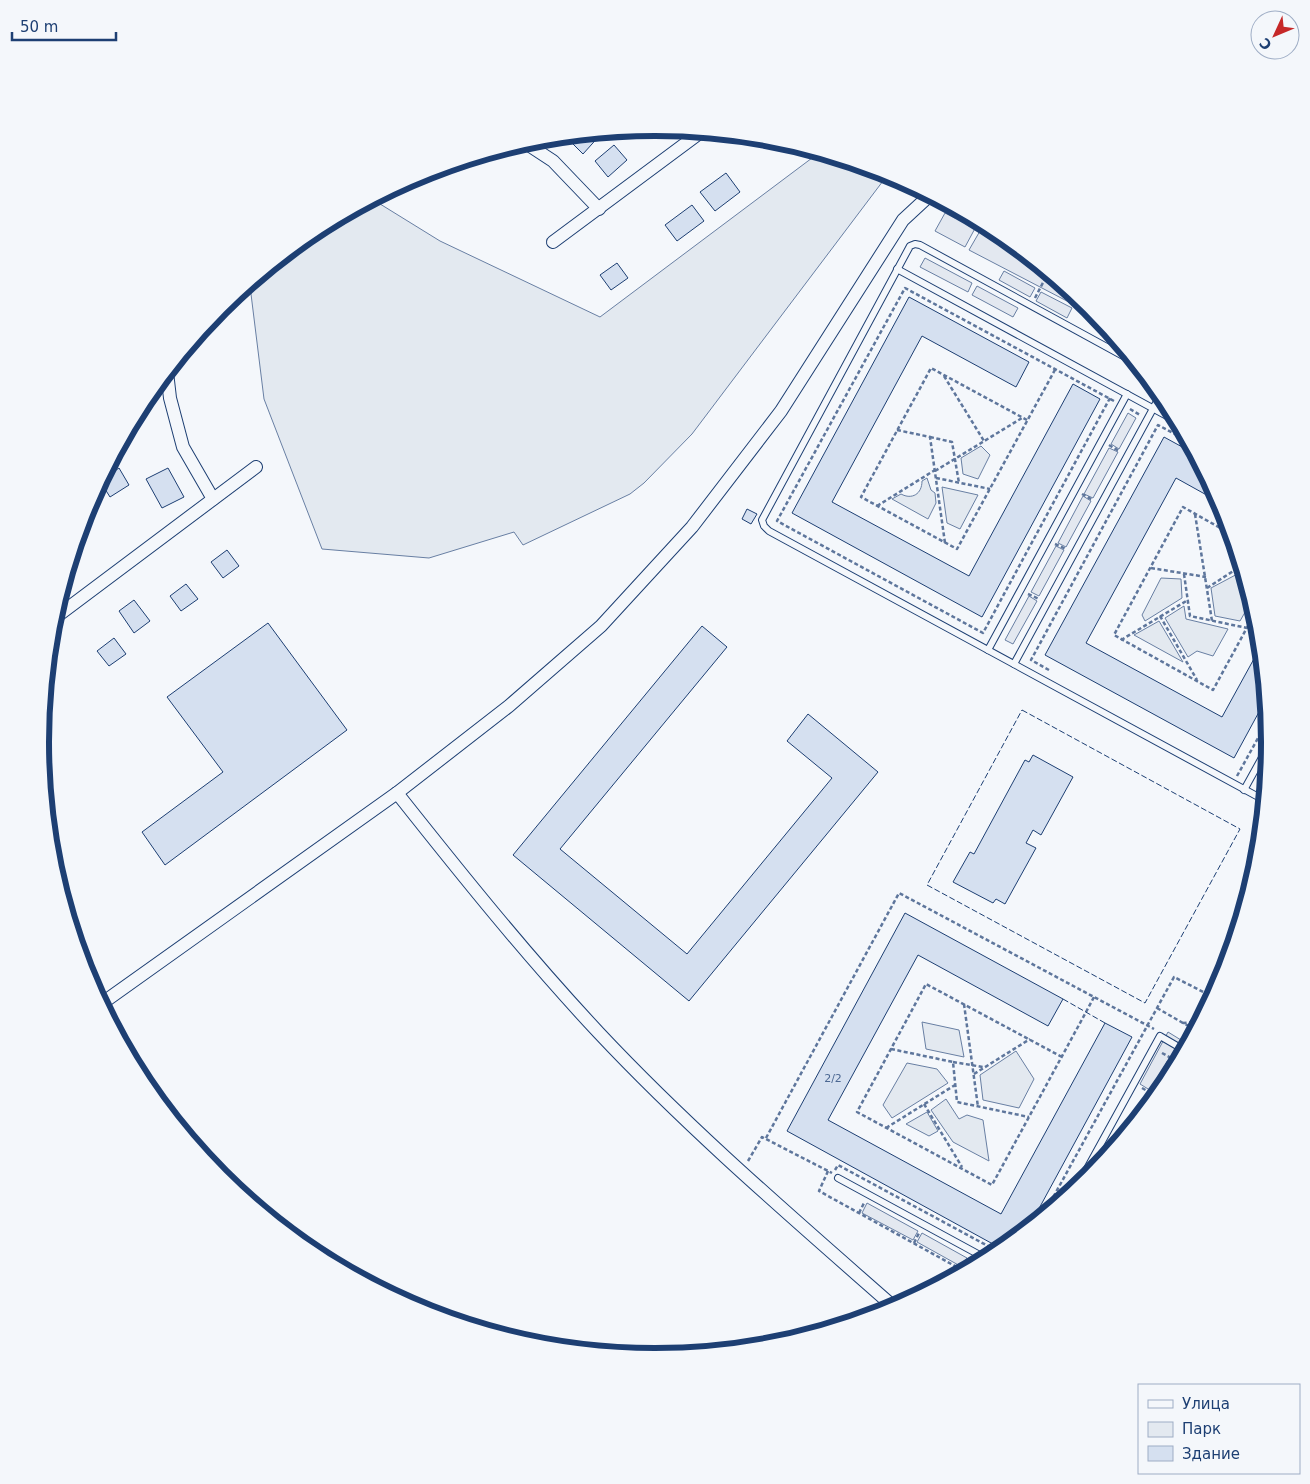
<svg xmlns="http://www.w3.org/2000/svg" width="1310" height="1484" viewBox="0 0 1310 1484" font-family="'DejaVu Sans',sans-serif">
<style>
.green{fill:#e3e9f0;stroke:#687fa3}
.parking{fill:#e3e8f0;stroke:#687fa3}
.building{fill:#d5e0f0;stroke:#1d3f73}
.lines{fill:none;stroke-linecap:round;stroke-linejoin:round}
.service-casing{stroke:#1d3f73;stroke-width:8}
.minor-casing{stroke:#1d3f73;stroke-width:14}
.path{stroke:#5e769c;stroke-width:2.5;stroke-dasharray:4 2.5;stroke-linecap:butt}
.service{stroke:#f4f7fb;stroke-width:6}
.minor{stroke:#f4f7fb;stroke-width:12}
.fence{stroke:#1d3f73;stroke-width:1;stroke-dasharray:6 2.5;stroke-linecap:butt}
.labels{text-anchor:middle;dominant-baseline:central;stroke-width:4;stroke-linejoin:round;paint-order:stroke}
.number-label{font-size:11px;fill:#4b6792}
.rim{fill:none;stroke:#1d3f73;stroke-width:6}
</style>
<rect width="100%" height="100%" fill="#f4f7fb"/>
<!-- green -->
<g class="green">
<polygon points="820,152 889,173 692,434 644,483 630,494 523,545 514,532 429,558 322,549 264,399 251,294 253,280 314,230 372,199 440,241 600,317"/>
<polygon points="981,446 990,455 978,479 963,474 961,458"/>
<path d="M927,478L931,490L935,493L936,503L928,519L892,499L901,494C912,500 922,494 922,481Z"/>
<polygon points="942,487 978,495 960,529 947,523"/>
<polygon points="1243,571 1252,600 1240,621 1215,616 1211,588"/>
<polygon points="1161,578 1181,579 1182,598 1145,621 1142,615"/>
<polygon points="1184,606 1186,619 1228,629 1213,656 1197,651 1188,657 1165,618"/>
<polygon points="1159,621 1183,662 1134,635"/>
<polygon points="922,1022 959,1030 964,1057 926,1049"/>
<polygon points="1016,1051 1034,1079 1019,1108 983,1100 980,1075"/>
<polygon points="907,1063 937,1069 948,1083 892,1118 883,1105"/>
<polygon points="946,1099 959,1119 967,1115 983,1120 989,1161 953,1142 931,1110"/>
<polygon points="927,1112 938,1131 929,1136 906,1124"/>
</g>
<!-- parking -->
<g class="parking">
<polygon points="959,211 979,221 965,247 935,231 945,213 955,218"/>
<polygon points="984,224 997,231 1090,307 1088,312 969,250"/>
<polygon points="925,258 972,283 968,292 920,267"/>
<polygon points="1004,271 1035,288 1030,297 999,280"/>
<polygon points="977,286 1018,308 1013,317 972,295"/>
<polygon points="1041,292 1072,308 1067,318 1036,301"/>
<polygon points="1128,413 1136,418 1119,449 1111,444"/>
<polygon points="1109,448 1118,452 1093,498 1084,494"/>
<polygon points="1083,496 1091,501 1066,547 1058,543"/>
<polygon points="1056,546 1064,550 1039,596 1031,592"/>
<polygon points="1029,596 1037,601 1013,644 1005,640"/>
<polygon points="1187,1030 1193,1034 1166,1084 1142,1113 1153,1092 1140,1084 1168,1032 1181,1040"/>
<polygon points="867,1203 918,1231 913,1240 862,1213"/>
<polygon points="922,1233 967,1258 962,1267 917,1242"/>
</g>
<!-- building -->
<g class="building">
<polygon points="654,127 655,127 671,129 662,136"/>
<polygon points="599,133 601,134 583,154 570,141 576,135"/>
<polygon points="614,145 627,160 608,177 595,161"/>
<polygon points="726,173 740,192 715,211 700,192"/>
<polygon points="692,205 704,221 677,241 665,225"/>
<polygon points="617,263 628,278 611,290 600,275"/>
<polygon points="909,297 1029,362 1016,387 922,336 832,502 969,576 1073,384 1100,399 982,617 792,513"/>
<polygon points="1164,437 1195,454 1221,503 1176,478 1086,643 1222,717 1261,646 1266,699 1234,758 1045,655"/>
<polygon points="119,468 129,485 110,497 100,481"/>
<polygon points="168,468 184,497 162,508 146,479"/>
<polygon points="747,509 757,514 751,524 742,519"/>
<polygon points="227,550 239,566 223,578 211,562"/>
<polygon points="186,584 198,599 181,611 170,596"/>
<polygon points="134,600 150,621 134,633 119,611"/>
<polygon points="268,623 347,730 165,865 142,832 223,772 167,697"/>
<polygon points="702,626 727,647 560,849 687,954 832,778 787,741 808,714 878,772 689,1001 513,855"/>
<polygon points="114,638 126,654 109,666 97,651"/>
<polygon points="1033,755 1073,777 1041,835 1033,830 1026,843 1036,848 1005,904 996,899 993,903 953,882 970,852 974,854 1025,760 1029,762"/>
<polygon points="905,913 1063,999 1048,1026 918,955 828,1120 1001,1214 1105,1023 1132,1037 1029,1227 1002,1249 787,1131"/>
</g>
<g class="lines">
<!-- service casing -->
<g class="service-casing">
<g id="service">
<polyline points="897,269 1178,422"/>
<polyline points="1136,363 920,245 915,244 910,246 762,520 764,526 769,531 1264,800"/>
<polyline points="988,650 1127,394"/>
<polyline points="1014,664 1161,394"/>
<polyline points="1244,790 1270,743"/>
<polyline points="838,1178 987,1259"/>
<polyline points="1077,1187 1160,1036 1184,1050"/>
</g>
</g>
<!-- minor casing -->
<g class="minor-casing">
<g id="minor">
<polyline points="524,142 553,161 599,209"/>
<polyline points="553,242 701,132"/>
<polyline points="167,372 170,398 183,447 213,499"/>
<polyline points="52,620 256,467"/>
<path d="M397,793C462,875 527,956 599,1033C691,1131 794,1219 895,1308"/>
<polyline points="101,1004 397,793 509,706 601,626 692,527 781,411 903,220 930,195"/>
</g>
</g>
<!-- path -->
<g class="path">
<polyline points="1035,298 1048,273"/>
<polyline points="944,376 984,441"/>
<polyline points="1110,398 983,633 777,521 905,288 1114,401"/>
<polyline points="1130,409 1140,415"/>
<polyline points="1027,420 931,368 861,497 957,549 1056,368"/>
<polyline points="897,430 930,437 945,543"/>
<polyline points="930,437 952,442 959,483"/>
<polyline points="1109,445 1119,451"/>
<polyline points="935,471 1022,418"/>
<polyline points="936,478 990,489"/>
<polyline points="1082,494 1093,500"/>
<polyline points="877,506 935,470"/>
<polyline points="1195,514 1212,621"/>
<polyline points="1231,534 1183,507 1114,635 1213,690 1255,613"/>
<polyline points="1055,544 1066,549"/>
<polyline points="1151,568 1206,577"/>
<polyline points="1184,574 1190,616 1247,628"/>
<polyline points="1207,588 1241,566"/>
<polyline points="1028,594 1039,599"/>
<polyline points="1160,616 1197,680"/>
<polyline points="1121,640 1188,600"/>
<polyline points="1049,670 1031,660 1158,425 1188,441"/>
<polyline points="1237,776 1268,720"/>
<polyline points="964,1004 978,1107"/>
<polyline points="1157,1008 1183,1023"/>
<polyline points="1195,1029 1183,1023 1199,1022"/>
<polyline points="891,1049 953,1062 957,1102 1029,1117"/>
<polyline points="1162,1053 1178,1062"/>
<polyline points="1062,1057 926,984 857,1112 992,1185 1086,1012 1094,997"/>
<polyline points="953,1062 983,1067"/>
<polyline points="974,1074 1030,1039"/>
<polyline points="1142,1088 1156,1096"/>
<polyline points="924,1104 962,1167"/>
<polyline points="1135,1122 1170,1058"/>
<polyline points="886,1128 955,1085"/>
<polyline points="766,1138 899,893 1154,1029"/>
<polyline points="748,1161 762,1137 832,1173"/>
<polyline points="835,1170 838,1165 999,1252"/>
<polyline points="828,1171 819,1191 964,1271"/>
<polyline points="859,1213 864,1203"/>
<polyline points="1044,1214 1174,977 1213,997"/>
<polyline points="914,1243 919,1233"/>
<polyline points="963,1270 969,1260"/>
</g>
<!-- service -->
<use href="#service" class="service"/>
<!-- minor -->
<use href="#minor" class="minor"/>
<!-- fence -->
<g class="fence">
<polygon points="1022,710 1240,829 1145,1003 927,885"/>
<polyline points="1063,999 1105,1023"/>
</g>
</g>
<g class="labels">
<!-- number labels -->
<g class="number-label">
<text x="833" y="1078">2/2</text>
</g>
</g>
<!-- crop -->
<path d="M0 0H1310V1484H0ZM49 742a606 606 0 1 1 1212 0a606 606 0 1 1-1212 0Z" fill="#f4f7fb" fill-rule="evenodd"/>
<path class="rim" d="M49 742a606 606 0 1 1 1212 0a606 606 0 1 1-1212 0Z"/>
<!-- legend -->
<rect x="1138" y="1384" width="162" height="90" fill="#f4f7fb" stroke="#9eadc5"/>
<rect x="1148" y="1400" width="25" height="8" fill="#f4f7fb" stroke="#9eadc5"/>
<text x="1182" y="1409" font-size="15" fill="#1d3f73">Улица</text>
<rect x="1148" y="1422" width="25" height="15" fill="#e3e9f0" stroke="#9eadc5"/>
<text x="1182" y="1434" font-size="15" fill="#1d3f73">Парк</text>
<rect x="1148" y="1446" width="25" height="15" fill="#d5e0f0" stroke="#9eadc5"/>
<text x="1182" y="1459" font-size="15" fill="#1d3f73">Здание</text>
<!-- north arrow -->
<g transform="translate(1275 35) rotate(226)"><circle r="24" fill="#f4f7fb" stroke="#9eadc5"/>
<path d="M0-4L9 19L0 12L-9 19Z" fill="#c62828"/>
<text y="-8" font-size="14" font-weight="bold" text-anchor="middle" fill="#1d3f73">С</text>
</g>
<!-- scale -->
<path d="M12 32v8h104v-8" fill="none" stroke="#1d3f73" stroke-width="2.5"/>
<text x="20" y="32" font-size="15" fill="#1d3f73" stroke="#f4f7fb" stroke-width="4" paint-order="stroke">50 m</text>
</svg>
